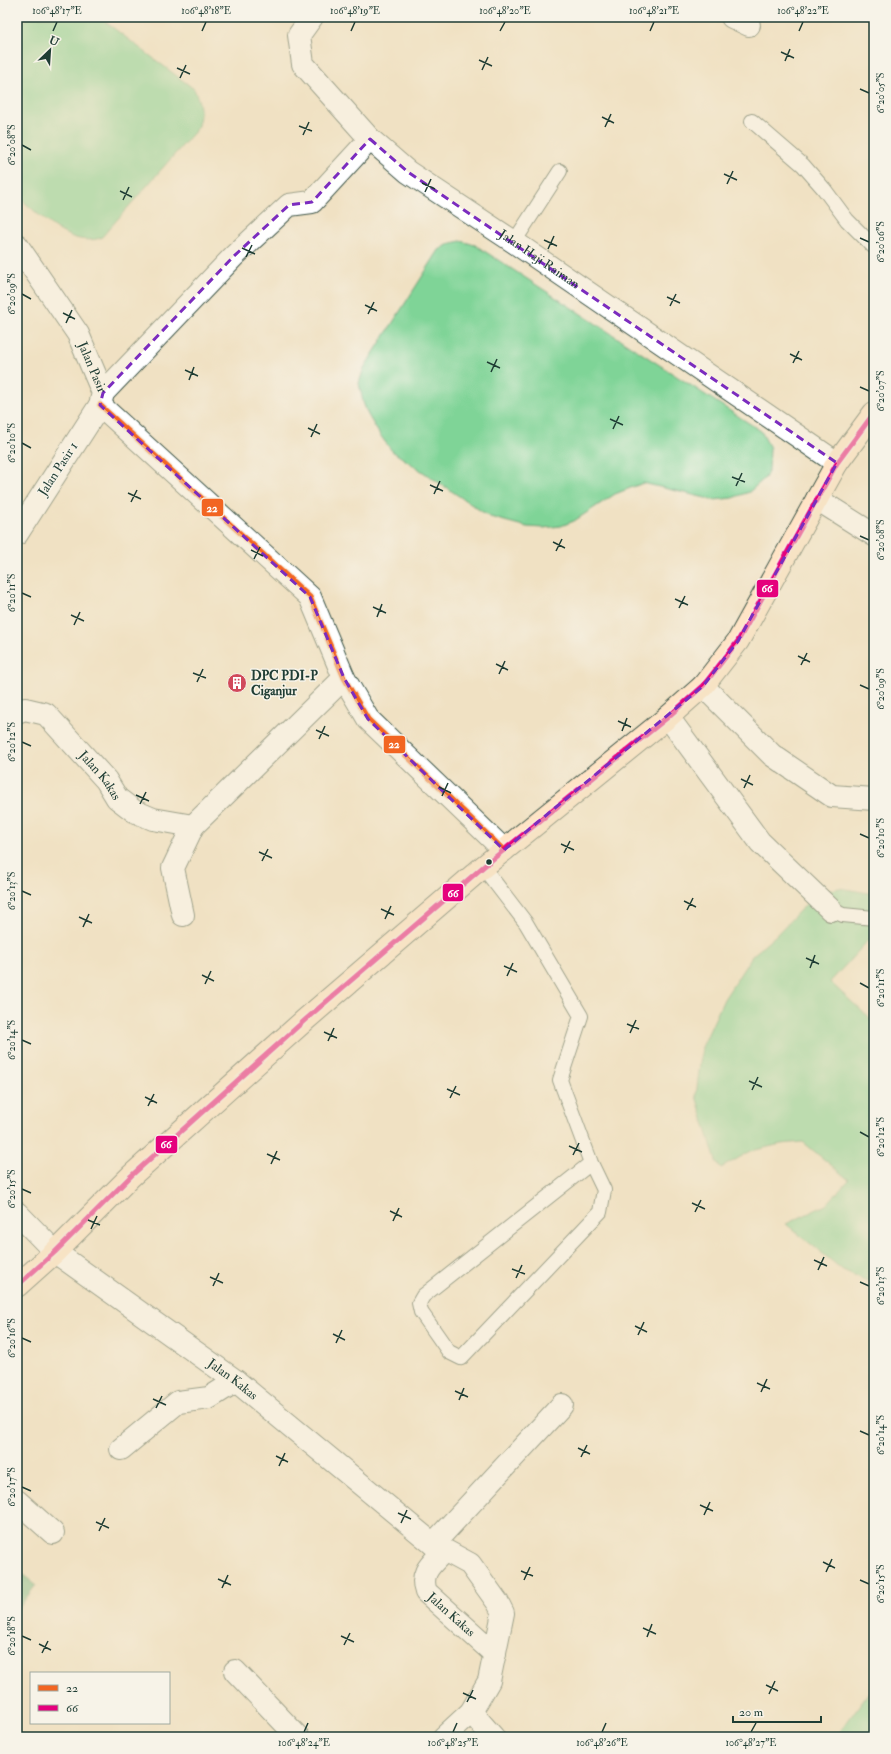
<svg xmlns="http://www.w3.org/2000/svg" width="891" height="1754" viewBox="0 0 891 1754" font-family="'IM FELL Double Pica',serif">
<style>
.green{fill:#7fd497;stroke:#4f8866}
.forest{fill:#67b680;stroke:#437a5a}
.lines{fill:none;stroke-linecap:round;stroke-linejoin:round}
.service-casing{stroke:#3e5649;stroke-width:16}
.minor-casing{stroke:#3e5649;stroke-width:24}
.tertiary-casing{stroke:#3e5649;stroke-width:24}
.secondary-casing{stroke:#3e5649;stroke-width:24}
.service{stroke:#fff;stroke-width:14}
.minor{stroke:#fff;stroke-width:22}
.tertiary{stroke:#fff;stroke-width:22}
.secondary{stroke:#ffe4c6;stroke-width:22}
.bus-1-casing{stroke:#f7f3e8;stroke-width:8}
.bus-2-casing{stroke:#f7f3e8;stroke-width:8}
.bus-1{stroke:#f26522;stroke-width:5}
.bus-2{stroke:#e5007d;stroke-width:5}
.marked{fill:none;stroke:#7b2cbf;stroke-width:3;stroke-dasharray:8 5;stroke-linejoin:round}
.ticks{fill:none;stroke:#1f3d34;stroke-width:1.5}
.bus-dot{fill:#1f3d34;stroke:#f7f3e8;stroke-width:1.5}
.labels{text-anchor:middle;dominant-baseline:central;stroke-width:3;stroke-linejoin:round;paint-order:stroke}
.street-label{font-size:13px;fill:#1f3d34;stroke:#f7f3e8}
.poi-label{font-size:13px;font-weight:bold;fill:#1f3d34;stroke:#f7f3e8;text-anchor:start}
.line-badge{stroke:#f7f3e8;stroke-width:1.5}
.badge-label{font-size:11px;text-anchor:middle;font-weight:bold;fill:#fff}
.neatline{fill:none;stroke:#1f3d34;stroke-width:1.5}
.ticks-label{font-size:10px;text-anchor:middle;fill:#1f3d34}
</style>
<rect width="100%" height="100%" fill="#f7f3e8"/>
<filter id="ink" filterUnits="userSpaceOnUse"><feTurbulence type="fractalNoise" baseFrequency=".025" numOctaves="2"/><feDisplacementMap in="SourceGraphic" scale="8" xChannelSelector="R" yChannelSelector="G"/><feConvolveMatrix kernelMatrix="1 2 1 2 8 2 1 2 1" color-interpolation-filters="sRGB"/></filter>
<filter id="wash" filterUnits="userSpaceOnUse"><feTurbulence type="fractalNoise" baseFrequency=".012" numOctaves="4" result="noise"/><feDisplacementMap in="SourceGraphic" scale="16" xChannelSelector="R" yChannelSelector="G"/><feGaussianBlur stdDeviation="0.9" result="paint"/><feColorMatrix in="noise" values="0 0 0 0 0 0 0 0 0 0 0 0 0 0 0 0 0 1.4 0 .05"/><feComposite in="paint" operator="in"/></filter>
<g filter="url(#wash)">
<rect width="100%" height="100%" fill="#f0e1c3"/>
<!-- green -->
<g class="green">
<path d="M28,17H99L194,89C201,105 202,112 197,129L101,238C67,248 41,215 17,196V30Z"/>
<polygon points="461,241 475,245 761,431 770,448 769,469 765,478 749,492 732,498 714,500 643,483 615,494 574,521 561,526 543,528 527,527 490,517 392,451 380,435 368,415 363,402 359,383 364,368 439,250 451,243"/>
<polygon points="839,888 874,894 874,934 830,982 874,1022 874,1284 843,1270 786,1224 826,1205 849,1180 803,1142 781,1144 751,1151 721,1168 716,1161 696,1096 702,1047 724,999 752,956 775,936 816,894"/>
<polygon points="874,1685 874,1737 836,1737"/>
</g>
<!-- forest -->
<polygon class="forest" points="17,1570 36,1585 17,1610"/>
</g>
<g filter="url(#ink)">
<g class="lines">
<!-- service casing -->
<g class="service-casing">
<g id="service">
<polyline points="752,121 803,165 824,189 847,220 874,247"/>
<polyline points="514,242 560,171"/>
<polyline points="483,867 526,923 581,1016 560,1080 591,1163 604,1190 600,1212 461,1358 449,1352 421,1312 419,1303 423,1296 591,1163"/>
<polyline points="831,910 843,915 874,918"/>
</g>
</g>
<!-- minor casing -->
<g class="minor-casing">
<g id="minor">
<path id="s1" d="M312,17L299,35L303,64L370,139L408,172L514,242L837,463"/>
<polyline points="732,17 749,25"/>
<path id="s2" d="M17,245L78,334L103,393L100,405L17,534"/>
<polyline points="103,393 234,256 289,205 312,202 370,139"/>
<polyline points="100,405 310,597 344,678 368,719 504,850"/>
<polyline points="703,686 772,755 832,796 874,799"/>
<path id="s3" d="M17,712L25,709L46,714L106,780L117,798L134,811L153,819L193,826"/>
<polyline points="668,717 760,842 831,910"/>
<polyline points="183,915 173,868 193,826 344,678"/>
<path id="s4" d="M17,1213L55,1252L236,1381L433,1544L470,1564L498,1603L503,1613L489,1681L471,1712L444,1737"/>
<polyline points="121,1449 178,1402 209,1398 236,1381"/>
<polyline points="17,1501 53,1533"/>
<polyline points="433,1544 562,1405"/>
<path id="s5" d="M444,1551C432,1564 419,1572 426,1592L495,1654"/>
<polyline points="235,1671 298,1737"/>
<polyline points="471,1712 493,1737"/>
</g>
</g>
<!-- tertiary casing -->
<g class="tertiary-casing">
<polyline id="tertiary" points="817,499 874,535"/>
</g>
<!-- secondary casing -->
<g class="secondary-casing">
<polyline id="secondary" points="17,1286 55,1252 131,1176 305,1020 483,867 668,717 703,686 738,641 837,463 874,413"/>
</g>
<!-- service -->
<use href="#service" class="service"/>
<!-- minor -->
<use href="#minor" class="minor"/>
<!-- tertiary -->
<use href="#tertiary" class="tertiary"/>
<!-- secondary -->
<use href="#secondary" class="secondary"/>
<!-- bus-1 casing -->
<g class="bus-1-casing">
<polyline id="bus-1" points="100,405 310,597 344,678 368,719 504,850"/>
</g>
<!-- bus-2 casing -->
<g class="bus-2-casing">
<polyline id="bus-2" points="17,1286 55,1252 131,1176 305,1020 483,867 668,717 703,686 738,641 837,463 874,413"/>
</g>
<!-- bus-1 -->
<use href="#bus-1" class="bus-1"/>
<!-- bus-2 -->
<use href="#bus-2" class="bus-2"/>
</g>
</g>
<!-- marked area -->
<path d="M0 0H891V1754H0ZM370,139L408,172L837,463L738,641L703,686L504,850L368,719L344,678L310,597L100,405L103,393L234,256L289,205L312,202Z" fill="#f0e1c3" fill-opacity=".55" fill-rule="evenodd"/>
<path class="marked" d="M370,139L408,172L837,463L738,641L703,686L504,850L368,719L344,678L310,597L100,405L103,393L234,256L289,205L312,202Z"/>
<!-- ticks -->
<path class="ticks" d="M53,31L57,22M202,31L206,22M351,31L355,22M500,31L505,22M650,31L654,22M799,31L803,22M781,52L794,58M479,60L492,66M785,61L790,49M177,68L190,74M482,70L488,57M180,78L186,65M860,89L869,93M602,117L614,123M299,126L312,131M605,127L611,114M303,135L309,122M22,145L31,150M724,174L737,180M422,183L435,189M727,184L733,171M120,191L132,197M425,192L431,179M123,200L129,187M860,238L869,242M544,240L557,246M242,248L255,254M548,249L554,236M246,257L252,245M22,294L31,299M667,297L680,303M365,305L377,311M670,306L676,294M63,313L75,319M368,314L374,302M66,323L72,310M790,354L802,360M487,362L500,368M793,363L799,351M185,370L198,376M491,372L497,359M189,380L194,367M860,387L869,391M610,419L623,425M308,428L320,434M613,429L619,416M311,437L317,424M22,443L31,448M732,477L745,482M430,485L443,491M736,486L742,473M128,493L141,499M434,494L440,481M131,502L137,490M860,536L869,540M553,542L565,548M251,550L263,556M556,551L562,539M254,559L260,547M22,593L31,597M675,599L688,605M373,607L386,613M679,608L685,596M71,615L84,621M377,617L382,604M74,625L80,612M798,656L810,662M496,664L508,670M801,665L807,653M193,673L206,678M499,674L505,661M197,682L203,669M860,685L869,689M618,721L631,727M316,730L329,736M622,731L627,718M319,739L325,726M22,742L31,746M741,779L753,785M439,787L451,793M744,788L750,775M136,795L149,801M442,796L448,783M140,804L146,792M860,834L869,838M561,844L574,850M259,852L272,858M564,853L570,841M262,861L268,849M22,891L31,895M684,901L696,907M381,909L394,915M687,910L693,898M79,917L92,923M385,919L391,906M83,927L89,914M806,958L819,964M504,966L517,972M810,968L815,955M202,975L214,981M507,976L513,963M860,983L869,988M205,984L211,971M627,1024L639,1029M324,1032L337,1038M630,1033L636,1020M22,1040L31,1044M328,1041L334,1028M749,1081L762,1087M447,1089L460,1095M752,1090L758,1077M145,1097L157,1103M450,1098L456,1086M148,1106L154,1094M860,1132L869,1137M569,1146L582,1152M267,1154L280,1160M573,1155L579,1143M271,1164L277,1151M22,1189L31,1193M692,1203L705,1209M390,1211L402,1217M695,1212L701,1200M88,1220L100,1225M393,1221L399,1208M91,1229L97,1216M814,1260L827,1266M512,1269L525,1274M818,1270L824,1257M210,1277L223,1283M516,1278L522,1265M860,1282L869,1286M213,1286L219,1273M635,1326L647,1332M333,1334L345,1340M638,1335L644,1322M22,1338L31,1342M336,1343L342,1330M757,1383L770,1389M455,1391L468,1397M761,1392L767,1379M153,1399L166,1405M459,1400L464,1388M156,1408L162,1396M860,1431L869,1435M578,1448L590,1454M276,1456L288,1462M581,1457L587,1445M279,1466L285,1453M22,1487L31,1491M700,1505L713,1511M398,1513L411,1519M704,1515L710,1502M96,1522L109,1528M401,1523L407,1510M99,1531L105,1518M823,1562L835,1568M521,1571L533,1576M826,1572L832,1559M218,1579L231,1585M524,1580L530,1567M860,1580L869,1584M222,1588L228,1575M643,1628L656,1634M22,1636L31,1640M341,1636L354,1642M647,1637L652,1624M39,1644L51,1650M344,1645L350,1633M42,1653L48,1641M766,1685L778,1691M463,1693L476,1699M769,1694L775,1681M467,1702L473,1690M304,1732L308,1723M453,1732L457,1723M602,1732L606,1723M751,1732L756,1723"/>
<!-- icons -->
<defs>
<g id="building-disc" transform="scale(1)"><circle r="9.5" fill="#d1495b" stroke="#f7f3e8"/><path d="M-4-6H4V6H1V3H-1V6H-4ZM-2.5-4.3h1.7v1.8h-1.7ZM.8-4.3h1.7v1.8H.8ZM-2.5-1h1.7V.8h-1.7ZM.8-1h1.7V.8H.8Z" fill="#fff"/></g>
</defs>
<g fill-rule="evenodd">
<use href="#building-disc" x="237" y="683"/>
</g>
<!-- markers -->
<circle class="bus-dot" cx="489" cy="862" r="3.5"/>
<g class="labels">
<!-- street labels -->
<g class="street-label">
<text stroke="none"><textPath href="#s1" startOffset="360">Jalan Haji Raiman</textPath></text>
<text stroke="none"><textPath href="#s2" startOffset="144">Jalan Pasir</textPath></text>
<text transform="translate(58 469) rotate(-57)">Jalan Pasir 1</text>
<text stroke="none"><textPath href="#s3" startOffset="112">Jalan Kakas</textPath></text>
<text stroke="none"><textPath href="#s4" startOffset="273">Jalan Kakas</textPath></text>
<text stroke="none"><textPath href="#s5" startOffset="82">Jalan Kakas</textPath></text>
</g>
<!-- poi labels -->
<g class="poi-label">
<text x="251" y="676">DPC PDI-P<tspan x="251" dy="15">Ciganjur</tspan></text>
</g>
</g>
<g class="line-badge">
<rect x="201" y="498" width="23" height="19" rx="4" fill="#f26522"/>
<rect x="756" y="579" width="23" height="19" rx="4" fill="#e5007d"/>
<rect x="383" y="735" width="23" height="19" rx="4" fill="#f26522"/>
<rect x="442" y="883" width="22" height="19" rx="4" fill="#e5007d"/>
<rect x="155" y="1135" width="23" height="19" rx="4" fill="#e5007d"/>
</g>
<g class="badge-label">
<text x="212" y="512">22</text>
<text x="767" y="592">66</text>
<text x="394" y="748">22</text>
<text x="453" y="897">66</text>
<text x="166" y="1148">66</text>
</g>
<!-- margin -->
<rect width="891" height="1754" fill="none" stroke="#f7f3e8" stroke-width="44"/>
<!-- legend -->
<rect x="30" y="1672" width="140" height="52" fill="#f7f3e8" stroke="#a1aaa0"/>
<rect x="38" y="1685" width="20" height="6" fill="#f26522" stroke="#a1aaa0"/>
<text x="66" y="1692" font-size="12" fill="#1f3d34">22</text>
<rect x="38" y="1705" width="20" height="6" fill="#e5007d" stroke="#a1aaa0"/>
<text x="66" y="1712" font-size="12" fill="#1f3d34">66</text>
<!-- north arrow -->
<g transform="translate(50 50) rotate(25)" stroke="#f7f3e8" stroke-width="3" paint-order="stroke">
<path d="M0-3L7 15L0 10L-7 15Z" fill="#1f3d34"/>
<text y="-6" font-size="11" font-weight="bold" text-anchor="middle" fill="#1f3d34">U</text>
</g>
<!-- scale -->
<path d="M733 1716v6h88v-6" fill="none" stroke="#1f3d34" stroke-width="2"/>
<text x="739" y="1716" font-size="12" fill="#1f3d34" stroke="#f7f3e8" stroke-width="3" paint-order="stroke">20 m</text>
<rect x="22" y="22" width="847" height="1710" class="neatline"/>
<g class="ticks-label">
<text x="57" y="14">106°48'17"E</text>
<text x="206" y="14">106°48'18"E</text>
<text x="355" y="14">106°48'19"E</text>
<text x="505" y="14">106°48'20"E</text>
<text x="654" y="14">106°48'21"E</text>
<text x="803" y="14">106°48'22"E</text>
<text transform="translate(880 93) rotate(-90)" y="4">6°20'05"S</text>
<text transform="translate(11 145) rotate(-90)" y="4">6°20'08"S</text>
<text transform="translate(880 242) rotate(-90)" y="4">6°20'06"S</text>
<text transform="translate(11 294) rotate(-90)" y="4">6°20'09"S</text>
<text transform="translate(880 391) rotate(-90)" y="4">6°20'07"S</text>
<text transform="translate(11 443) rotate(-90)" y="4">6°20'10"S</text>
<text transform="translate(880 540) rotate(-90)" y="4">6°20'08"S</text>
<text transform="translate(11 593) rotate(-90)" y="4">6°20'11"S</text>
<text transform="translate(880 689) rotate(-90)" y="4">6°20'09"S</text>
<text transform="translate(11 742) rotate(-90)" y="4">6°20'12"S</text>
<text transform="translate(880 838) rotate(-90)" y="4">6°20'10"S</text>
<text transform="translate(11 891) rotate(-90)" y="4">6°20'13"S</text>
<text transform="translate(880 988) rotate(-90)" y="4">6°20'11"S</text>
<text transform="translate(11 1040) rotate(-90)" y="4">6°20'14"S</text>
<text transform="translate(880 1137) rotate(-90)" y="4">6°20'12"S</text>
<text transform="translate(11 1189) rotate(-90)" y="4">6°20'15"S</text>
<text transform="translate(880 1286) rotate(-90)" y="4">6°20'13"S</text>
<text transform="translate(11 1338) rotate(-90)" y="4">6°20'16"S</text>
<text transform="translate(880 1435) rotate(-90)" y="4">6°20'14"S</text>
<text transform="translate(11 1487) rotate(-90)" y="4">6°20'17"S</text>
<text transform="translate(880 1584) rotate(-90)" y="4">6°20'15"S</text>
<text transform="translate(11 1636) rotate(-90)" y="4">6°20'18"S</text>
<text x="304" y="1746">106°48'24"E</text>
<text x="453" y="1746">106°48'25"E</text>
<text x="602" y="1746">106°48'26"E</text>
<text x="751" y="1746">106°48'27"E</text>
</g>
</svg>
